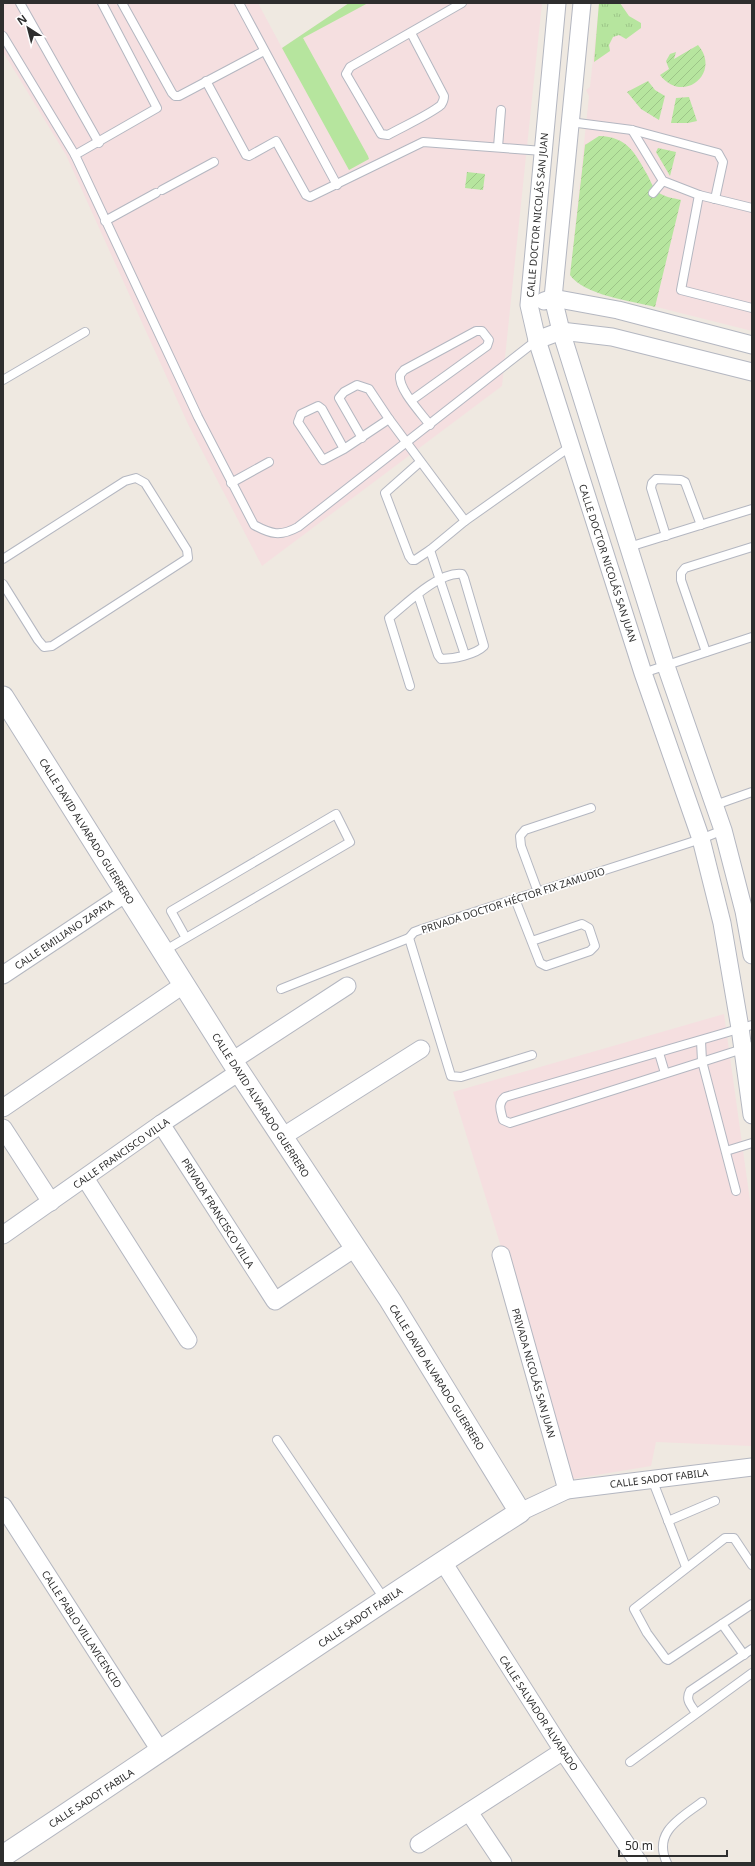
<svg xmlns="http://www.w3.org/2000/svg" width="755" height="1866" viewBox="0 0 755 1866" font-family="'Noto Sans',sans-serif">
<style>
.medical{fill:#f5dfe0}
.grass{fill:#b6e59e}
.park{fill:url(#park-tufts)}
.garden{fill:url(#garden-furrows)}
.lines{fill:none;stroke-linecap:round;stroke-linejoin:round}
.service-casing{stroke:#b4b7c1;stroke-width:10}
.minor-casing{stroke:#b4b7c1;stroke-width:19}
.tertiary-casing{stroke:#b4b7c1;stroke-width:23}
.service{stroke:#fff;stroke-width:8}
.minor{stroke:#fff;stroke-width:17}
.tertiary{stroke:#fff;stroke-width:21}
.labels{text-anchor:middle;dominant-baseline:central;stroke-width:3.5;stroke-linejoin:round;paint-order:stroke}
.street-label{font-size:10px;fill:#2e2e2e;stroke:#fff}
</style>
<defs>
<pattern id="park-tufts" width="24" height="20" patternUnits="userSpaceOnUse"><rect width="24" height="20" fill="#b6e59e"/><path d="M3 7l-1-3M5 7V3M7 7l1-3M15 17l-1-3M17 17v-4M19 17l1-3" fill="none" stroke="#9dc588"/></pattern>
<pattern id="garden-furrows" width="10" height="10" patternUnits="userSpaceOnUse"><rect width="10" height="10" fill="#b6e59e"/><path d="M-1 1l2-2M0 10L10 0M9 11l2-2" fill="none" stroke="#9dc588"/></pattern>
</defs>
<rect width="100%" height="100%" fill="#efe9e1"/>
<!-- medical -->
<g class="medical">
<polygon points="3,3 258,3 282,48 349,3 542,3 502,386 262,566 188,424 66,155 3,52"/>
<polygon points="599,3 752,3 752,331 593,291 574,280 570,275 589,96 586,90 590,87"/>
<polygon points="724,1014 752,1215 752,1446 656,1442 651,1466 573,1479 453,1092"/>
</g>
<!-- grass -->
<polygon class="grass" points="349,3 368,3 303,38 368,156 369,159 349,170 282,48"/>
<!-- park -->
<polygon class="park" points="599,3 620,3 629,16 641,23 641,28 626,39 619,35 613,37 609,45 610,51 594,62"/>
<!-- garden -->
<g class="garden">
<path d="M698,45C722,73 683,105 660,75L669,69L666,61L670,54L676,52L674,59Z"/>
<polygon points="648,81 655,90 665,96 659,120 641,109 627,92"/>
<polygon points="689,97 697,121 688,123 671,123 676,98"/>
<path d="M599,136C628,137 635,153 648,176C651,182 653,188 658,192C664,197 673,198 681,200L655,307C632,301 583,295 570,275L585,145Z"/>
<polygon points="658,148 676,152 670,176 656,152"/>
<polygon points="467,172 485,174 483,190 465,188"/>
</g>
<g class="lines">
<!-- service casing -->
<g class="service-casing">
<g id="service">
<polyline points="20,3 99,143"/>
<polyline points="122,3 172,93 175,96 179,96 264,51"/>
<polyline points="239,3 337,185"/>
<path d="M411,33L444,96C444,99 443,102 441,105C429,115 402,127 388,135L381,134L346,74L350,67L462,3"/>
<path d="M3,36L75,155L198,417L254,525C271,534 280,537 298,527L537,340"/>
<polyline points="206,81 246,155 249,156 276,141 306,195 310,197 423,142 543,151"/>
<polyline points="570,122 632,130 718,153 723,162 715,199"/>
<polyline points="632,130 663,181 699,195 752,208"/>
<polyline points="498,147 501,110"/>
<polyline points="75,155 157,108 102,3"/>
<polyline points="162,190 214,162"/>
<polyline points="653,193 663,181"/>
<polyline points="699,195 681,290 752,308"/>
<polyline points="105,221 156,193"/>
<polyline points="3,380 85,332"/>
<path d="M412,400L487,346L489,340L482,331H476L404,370L400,375C398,389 421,413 430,425"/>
<polyline points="362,438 339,398 344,392 357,385 369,389 389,419 465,521 430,550 415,560 412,560 409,556 385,493 420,462"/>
<polyline points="344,449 322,409 318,406 301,414 298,422 323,460 344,449 389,419"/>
<polyline points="231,483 269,462"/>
<polyline points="465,521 571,446"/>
<polyline points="666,536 651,488 652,483 656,479 681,480 685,482 701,525"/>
<polyline points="629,547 752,509"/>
<polyline points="430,550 465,655"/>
<polyline points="3,559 125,481 136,478 145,483 187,550 188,558 52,646 44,647 38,640 3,584"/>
<polyline points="706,652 681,580 681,573 685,568 752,547"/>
<polyline points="643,673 752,637"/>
<path d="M410,686L389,618C406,604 439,571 462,574L464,578L484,646C475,655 453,659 441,659L438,655L418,595"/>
<polyline points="715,805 752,792"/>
<polyline points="538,892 521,846 520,836 525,830 591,808"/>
<polyline points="515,899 540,963 546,966 590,951 595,946 589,928 582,924 532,941"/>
<polyline points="164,951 186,938 350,842 336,814 171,911 186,938"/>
<polyline points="281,989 409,938"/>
<path d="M752,1025L505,1097C497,1104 501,1111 503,1120L510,1123L752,1046"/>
<polyline points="701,1041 702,1061 736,1191"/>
<polyline points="659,1053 665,1073"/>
<polyline points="532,1055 461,1077 451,1076 409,938 414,932 422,929 701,839 723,830"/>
<polyline points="726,1151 752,1143"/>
<polyline points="277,1440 385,1600"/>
<polyline points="652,1479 686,1567"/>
<polyline points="668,1521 715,1501"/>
<polyline points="752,1565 734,1538 725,1538 634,1609 647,1633 666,1659 668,1660 752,1604"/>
<polyline points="722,1624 744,1655"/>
<path d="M696,1713C691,1705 685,1700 690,1691L752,1649"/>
<polyline points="630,1762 752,1673"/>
<path d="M667,1863C652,1832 681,1818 702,1802"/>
</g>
</g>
<!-- minor casing -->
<g class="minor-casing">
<g id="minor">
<polyline points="557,3 529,305 537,340 643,673 701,839 722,923 740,1028 752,1115"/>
<polyline points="582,3 553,298 561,331 666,666 723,830 744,911 752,955"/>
<polyline points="544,301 553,298 618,310 752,345"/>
<polyline points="537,340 561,331 612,337 752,372"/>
<polyline points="3,975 126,893"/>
<polyline points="232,1061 347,986"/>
<polyline points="3,1108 183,985"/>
<polyline points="161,1124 275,1301 355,1248"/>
<polyline points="3,1128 51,1202"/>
<polyline points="282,1137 421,1049"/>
<polyline points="85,1178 188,1340"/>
<polyline points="3,1235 161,1124 239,1072"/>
<polyline points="501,1255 567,1490"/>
<polyline points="3,1506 161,1752"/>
<polyline points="520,1512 567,1490 752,1467"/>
<polyline points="443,1562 563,1751 639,1863"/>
<polyline points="469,1812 503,1863"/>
<polyline points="419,1844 563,1751"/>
</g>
</g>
<!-- tertiary casing -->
<g class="tertiary-casing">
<path id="tertiary" d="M3,697L232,1061L390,1300L520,1512C346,1623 176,1742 3,1856"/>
</g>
<!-- service -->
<use href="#service" class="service"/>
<!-- minor -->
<use href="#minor" class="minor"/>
<!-- tertiary -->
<use href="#tertiary" class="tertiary"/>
</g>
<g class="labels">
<!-- street labels -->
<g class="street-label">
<text transform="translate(537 215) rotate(-85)">CALLE DOCTOR NICOLÁS SAN JUAN</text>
<text transform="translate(608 563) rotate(72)">CALLE DOCTOR NICOLÁS SAN JUAN</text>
<text transform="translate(87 831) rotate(58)">CALLE DAVID ALVARADO GUERRERO</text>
<text transform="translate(513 900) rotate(-18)">PRIVADA DOCTOR HÉCTOR FIX ZAMUDIO</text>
<text transform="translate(64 934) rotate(-34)">CALLE EMILIANO ZAPATA</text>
<text transform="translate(261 1105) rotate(57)">CALLE DAVID ALVARADO GUERRERO</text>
<text transform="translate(121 1153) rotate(-35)">CALLE FRANCISCO VILLA</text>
<text transform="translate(218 1213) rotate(58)">PRIVADA FRANCISCO VILLA</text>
<text transform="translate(534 1373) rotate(74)">PRIVADA NICOLÁS SAN JUAN</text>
<text transform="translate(437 1377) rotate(58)">CALLE DAVID ALVARADO GUERRERO</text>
<text transform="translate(659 1478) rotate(-7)">CALLE SADOT FABILA</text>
<text transform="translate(360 1617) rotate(-34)">CALLE SADOT FABILA</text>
<text transform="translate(82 1629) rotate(57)">CALLE PABLO VILLAVICENCIO</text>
<text transform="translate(539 1713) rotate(57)">CALLE SALVADOR ALVARADO</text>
<text transform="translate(91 1798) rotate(-33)">CALLE SADOT FABILA</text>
</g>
</g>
<!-- border -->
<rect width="755" height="1866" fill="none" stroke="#2e2e2e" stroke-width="8"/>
<!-- north arrow -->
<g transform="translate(28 28) rotate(324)" stroke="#ffffff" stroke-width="3" paint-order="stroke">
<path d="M0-3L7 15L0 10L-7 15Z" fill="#2e2e2e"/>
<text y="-6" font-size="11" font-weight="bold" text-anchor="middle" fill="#2e2e2e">N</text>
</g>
<!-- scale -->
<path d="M619 1850v6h108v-6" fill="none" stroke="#2e2e2e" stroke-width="2"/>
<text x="625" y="1850" font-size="12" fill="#2e2e2e" stroke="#ffffff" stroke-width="3" paint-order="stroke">50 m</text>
</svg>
